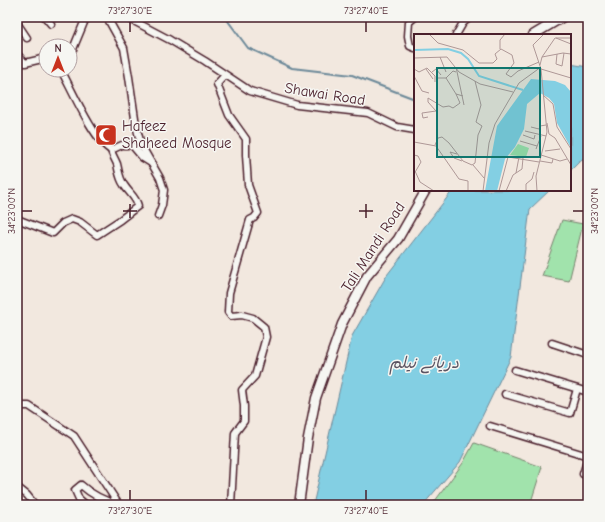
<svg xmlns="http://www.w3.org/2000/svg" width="605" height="522" viewBox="0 0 605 522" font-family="'Comic Neue','Playpen Sans Arabic',sans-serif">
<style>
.green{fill:#a1e3ac;stroke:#76816c}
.water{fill:#83cfe3;stroke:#6c8999}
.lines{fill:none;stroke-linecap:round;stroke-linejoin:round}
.stream{stroke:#6c8999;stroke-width:2}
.street-casing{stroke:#4a1f2b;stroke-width:9}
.secondary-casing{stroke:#4a1f2b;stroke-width:11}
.street{stroke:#f6f6f2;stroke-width:6}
.secondary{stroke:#f6f6f2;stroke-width:8}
.ticks{fill:none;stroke:#4a1f2b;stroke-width:1.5}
.labels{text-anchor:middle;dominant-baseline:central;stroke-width:3;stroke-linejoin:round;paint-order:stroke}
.street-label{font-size:15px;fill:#4a1f2b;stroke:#f6f6f2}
.poi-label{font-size:15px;fill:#4a1f2b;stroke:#f6f6f2;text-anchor:start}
.water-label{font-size:16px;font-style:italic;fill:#5b5462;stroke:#f6f6f2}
.inset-river{fill:none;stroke:#83cfe3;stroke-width:2}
.inset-road{fill:none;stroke:#af9897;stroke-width:1}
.view{fill:#0f766e;fill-opacity:0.15;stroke:#0f766e;stroke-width:2}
.inset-edge{fill:none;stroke:#4a1f2b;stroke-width:2}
.neatline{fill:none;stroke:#4a1f2b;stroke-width:1.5}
.ticks-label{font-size:10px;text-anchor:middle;fill:#4a1f2b}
</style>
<rect width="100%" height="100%" fill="#f2e8df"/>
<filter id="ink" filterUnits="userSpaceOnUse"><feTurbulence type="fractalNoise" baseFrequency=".025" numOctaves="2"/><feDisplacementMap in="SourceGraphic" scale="8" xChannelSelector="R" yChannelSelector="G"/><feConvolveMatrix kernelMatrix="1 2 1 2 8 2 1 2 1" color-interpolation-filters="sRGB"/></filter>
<g filter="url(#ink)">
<!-- green -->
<g class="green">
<polygon points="562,220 583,224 569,281 542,276"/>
<polygon points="474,443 542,467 530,505 432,505 463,463"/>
</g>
<!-- water -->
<g class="water">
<polygon points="570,64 588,67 588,157 579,162 570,171"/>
<polygon points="453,190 550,190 530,209 511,357 460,462 423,505 313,505 352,336 387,275"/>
</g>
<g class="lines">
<!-- stream -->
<polyline class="stream" points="225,17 248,48 292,68 352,75 415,99"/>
<!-- street casing -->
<g class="street-casing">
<g id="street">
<polyline points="45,17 51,24"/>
<polyline points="110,17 109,21 124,48 129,77 136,125 141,145 160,178 164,190 162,205 158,216"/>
<polyline points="130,17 132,20 170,40 205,61 250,91 297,105 368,113 397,127 415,130"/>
<polyline points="415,17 409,22 408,36 410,46 415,48"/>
<polyline points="17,23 27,38"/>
<polyline points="456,35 463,23 470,17"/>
<polyline points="70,50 73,49 85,20 90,17"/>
<polyline points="17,54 25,63 46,58"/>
<path d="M61,70C71,88 94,141 111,150"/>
<polyline points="225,75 217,84 229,115 246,139 246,155 248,185 258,213 254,218 250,220 229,293 228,312 231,316 242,315 253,318 264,327 266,337 255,376 242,390 244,406 244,421 235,433 231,505"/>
<path d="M17,219L53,233L63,223L72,219L80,222L97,235L120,220L138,206C136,197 129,193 124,185C119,178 119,172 117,164C115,159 112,155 111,150L122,145H132L143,158L151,163"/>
<polyline points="552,343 588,355"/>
<polyline points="515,370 588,392"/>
<polyline points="505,394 570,413 577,389"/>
<polyline points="17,406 29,406 74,436 119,505"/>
<polyline points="490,426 588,456"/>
<polyline points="583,474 588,458"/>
<polyline points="17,487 27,495 35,505"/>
<path d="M86,505L79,499L75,490L81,485C93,496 104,501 119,505"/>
</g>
</g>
<!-- secondary casing -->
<g class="secondary-casing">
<g id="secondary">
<polyline points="533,35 563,17"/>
<polyline points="299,505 308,438 316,398 342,324 367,276 398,239 426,190"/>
</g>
</g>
<!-- street -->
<use href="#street" class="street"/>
<!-- secondary -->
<use href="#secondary" class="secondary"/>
</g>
</g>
<!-- ticks -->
<path class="ticks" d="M130,22V32M366,22V32M130,204V218M366,204V218M22,211H32M123,211H137M359,211H373M573,211H583M130,490V500M366,490V500"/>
<!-- icons -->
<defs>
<g id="mosque-square" transform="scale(1.15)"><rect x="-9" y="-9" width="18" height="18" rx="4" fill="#c8321e" stroke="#f6f6f2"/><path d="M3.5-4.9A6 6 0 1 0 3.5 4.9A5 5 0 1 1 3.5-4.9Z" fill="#fff"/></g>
</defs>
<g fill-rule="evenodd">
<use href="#mosque-square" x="106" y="135"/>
</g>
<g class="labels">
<!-- street labels -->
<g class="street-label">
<text transform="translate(325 94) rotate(9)">Shawai Road</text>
<text transform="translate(373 247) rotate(-57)">Tali Mandi Road</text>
</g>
<!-- poi labels -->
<g class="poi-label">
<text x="122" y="126">Hafeez<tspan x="122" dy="17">Shaheed Mosque</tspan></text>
</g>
<!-- water labels -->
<g class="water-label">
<text x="424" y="363">دریائے نیلم</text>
</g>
</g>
<!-- overview -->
<g transform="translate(414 34)">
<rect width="157" height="157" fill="#f2e8df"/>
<path d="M104,110L115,114L112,123L96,121Z" fill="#a1e3ac"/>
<path d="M117,45L141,47L151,51L157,58V114L143,89L140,70L135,64L126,59L113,70L110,95L101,113L91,125L83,157H71L83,92Z" fill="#83cfe3"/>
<path class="inset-river" d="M0,16L34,15L47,19L54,25L65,42L109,56"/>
<path class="inset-road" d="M15,0L24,9L49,16L65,29H79L83,25L81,20L87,15L98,21L100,29L92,40L97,43L104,37L125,28M142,4L157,10M86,15V6L91,0M143,20L142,30L148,32L150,19M26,23L32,38M128,23L141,4H157M0,24L33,23L45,38L66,50L99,58M126,31L128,23L149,19L157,20M42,33L50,71M0,35L5,38L13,34L21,42V48M12,35L19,45M127,35L157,44M18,38L22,35L27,41M0,42L8,57L15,59M22,44H32L39,37L42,38M32,44L42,60M129,61L139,70L143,93L157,115M14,83L9,84L8,79L22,77L14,68V64L29,73L35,72L39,74L46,69L42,60L49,62M133,89L135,100L141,104L157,131M117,93L125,95L126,92L132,91M111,97L132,102M109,101L120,105L121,101M106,107L123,112M0,108L22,112L45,145L54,147V157M21,111L24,104L28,103L35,109L49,127L58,131L61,129L64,101L68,92L62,88L67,71L61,47M122,115L127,102M131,117L146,115M43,120L36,118L40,124L48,127M0,121L4,122L7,128L0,140M127,121L146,127L153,125M126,127L138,129L139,125M59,131L70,144M1,137L6,148L20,157M102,139L105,123M69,157L75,109L81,90L105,49L127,33M85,157L94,123L125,128M92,157L99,141L108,135L109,124M112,157V150L118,145L120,138M123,157L122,142L133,98L127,35L119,11L130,0"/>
<path class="view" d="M23,34H126V123H23Z"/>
<rect width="157" height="157" class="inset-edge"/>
</g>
<!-- margin -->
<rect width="605" height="522" fill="none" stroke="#f6f6f2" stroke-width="44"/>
<!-- north arrow -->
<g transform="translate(58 58)"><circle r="19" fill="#f6f6f2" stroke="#b1a0a2"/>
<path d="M0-3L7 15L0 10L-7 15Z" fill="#c8321e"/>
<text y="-6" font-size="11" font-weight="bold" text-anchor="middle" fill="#4a1f2b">N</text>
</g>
<rect x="22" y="22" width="561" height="478" class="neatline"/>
<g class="ticks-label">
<text x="130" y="14">73°27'30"E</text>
<text x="366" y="14">73°27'40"E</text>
<text transform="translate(11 211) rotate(-90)" y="4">34°23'00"N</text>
<text transform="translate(594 211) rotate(-90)" y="4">34°23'00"N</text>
<text x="130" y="514">73°27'30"E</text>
<text x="366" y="514">73°27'40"E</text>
</g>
</svg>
